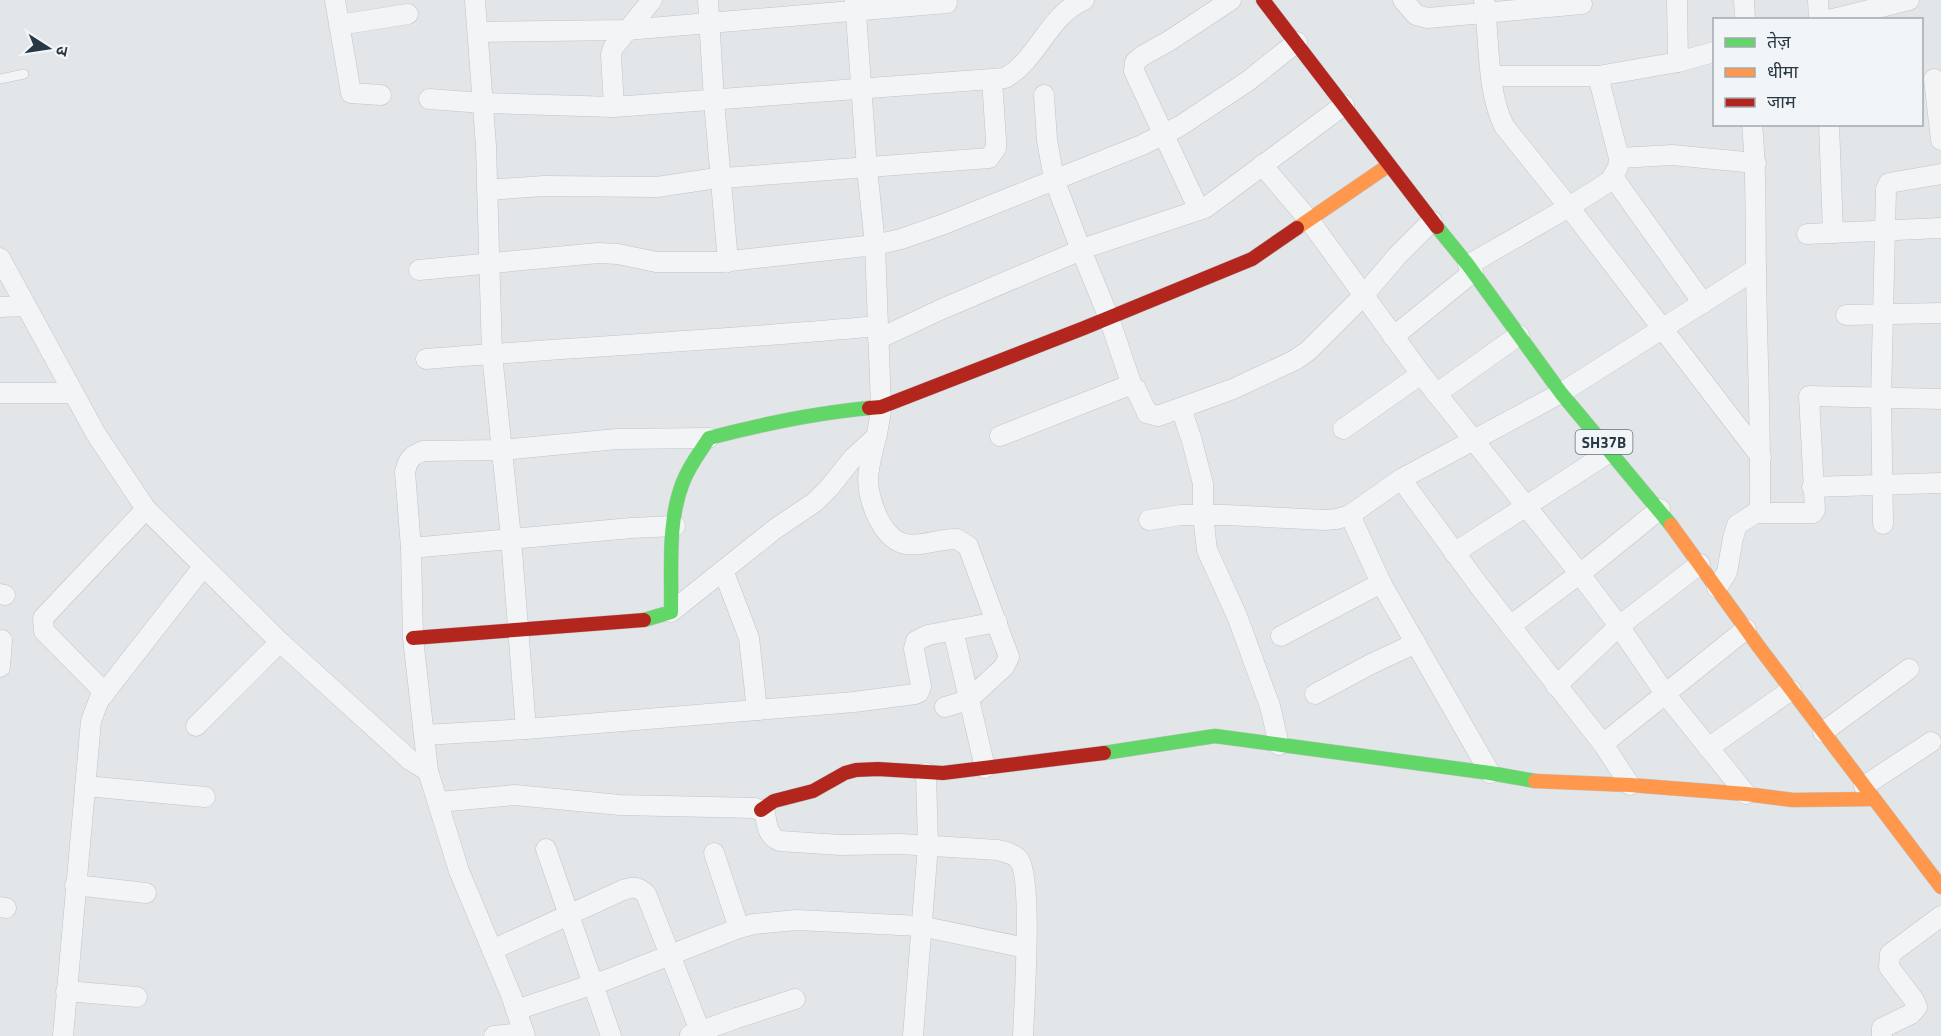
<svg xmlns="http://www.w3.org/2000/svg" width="1941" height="1036" viewBox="0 0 1941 1036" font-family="'Titillium Web','Noto Sans Devanagari',sans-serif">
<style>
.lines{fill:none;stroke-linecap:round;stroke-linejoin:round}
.lane-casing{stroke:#c1c4c7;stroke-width:10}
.street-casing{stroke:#c1c4c7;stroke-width:21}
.fast-casing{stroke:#c1c4c7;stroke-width:15}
.slow-casing{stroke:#c1c4c7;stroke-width:15}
.jam-casing{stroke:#c1c4c7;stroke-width:15}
.lane{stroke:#f2f4f5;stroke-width:9}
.street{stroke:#f2f4f5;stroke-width:20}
.fast{stroke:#63d668;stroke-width:14}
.slow{stroke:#ff974d;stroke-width:14}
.jam{stroke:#b3261e;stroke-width:14}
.labels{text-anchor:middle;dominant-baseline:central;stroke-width:4.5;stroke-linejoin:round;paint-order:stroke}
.shield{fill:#f1f5f8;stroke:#64717a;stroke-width:1.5}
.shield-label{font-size:15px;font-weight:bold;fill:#283844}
</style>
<rect width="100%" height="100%" fill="#e3e6e9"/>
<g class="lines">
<!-- lane casing -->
<g class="lane-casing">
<polyline id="lane" points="0,79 24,74"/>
</g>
<!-- street casing -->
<g class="street-casing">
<g id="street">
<polyline points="335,0 351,93 381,95"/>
<polyline points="475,0 486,146 492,354 511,538 526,729"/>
<path d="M652,0L613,48L611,55L614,107L1005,78C1038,60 1048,15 1084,0"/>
<polyline points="708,0 714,101 728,262"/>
<path d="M855,0L867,168L875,245L881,407C878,454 855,472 879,520C885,531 893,542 906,544C922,547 941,538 957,539L968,546L1009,657L1004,667L968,700L945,707"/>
<polyline points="1403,0 1416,15 1428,18 1582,4"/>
<path d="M1484,0C1490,40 1486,89 1504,126L1569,207L1761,457"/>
<polyline points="1677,0 1678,62"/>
<polyline points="1744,0 1745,20"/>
<polyline points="1818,0 1819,20"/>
<polyline points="1829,20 1909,0"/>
<polyline points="339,25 408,14"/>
<polyline points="478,32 626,30 947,3"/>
<polyline points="1492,76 1598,76 1678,62 1714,52"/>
<polyline points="1934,79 1941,140"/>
<polyline points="1044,95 1047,140 1054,179 1081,250 1109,318 1132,386"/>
<polyline points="429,99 483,103 614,107"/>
<path d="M1752,124C1757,174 1755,222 1756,271C1757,351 1761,430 1760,510L1761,513H1813L1815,510L1809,396L1941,399"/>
<polyline points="1829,124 1833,233"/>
<polyline points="1619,158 1672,155 1756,163"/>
<polyline points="1262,165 1309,220 1421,374 1580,574 1619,626 1666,695 1746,794"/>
<polyline points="1613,177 1703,303"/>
<polyline points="487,190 544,186 657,187 710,179 989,158 996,148 996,140 992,80"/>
<polyline points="1199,210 1134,71 1135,62 1142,56 1169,41 1231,0"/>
<polyline points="1807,234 1941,228"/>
<polyline points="0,258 96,434 146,509 280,642 410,760 428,771"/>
<polyline points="1468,265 1569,207 1610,181 1618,167 1619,158 1598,76"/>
<polyline points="419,270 598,253 618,254 656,262 721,262 875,245 901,239 944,224 1142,145 1180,126 1248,81 1297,42"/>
<polyline points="0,307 26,306"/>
<polyline points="1846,315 1941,313"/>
<polyline points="1393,337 1473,272"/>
<polyline points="878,339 942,309 1088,247 1205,208 1344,105"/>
<path d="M426,359C576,347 727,340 878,326"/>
<polyline points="0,393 73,393"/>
<polyline points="1436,394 1519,335"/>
<polyline points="1181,408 1192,441 1203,484 1203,515 1207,550 1237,616 1270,706 1279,745"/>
<polyline points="1343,429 1421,374"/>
<polyline points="1000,436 1127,386 1136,389 1147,413 1158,416 1233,389 1295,360 1308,351 1363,296 1397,256 1432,221"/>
<polyline points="1401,479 1480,587 1603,744 1630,785"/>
<polyline points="1812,487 1941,483"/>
<polyline points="1350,515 1381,583 1490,773"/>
<polyline points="1149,520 1181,515 1226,515 1325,520 1337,519 1350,515 1401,479 1561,393 1756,269"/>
<polyline points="1883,524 1881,398 1886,189 1889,183 1941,174"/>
<polyline points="411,548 631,528 675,526"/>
<polyline points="1454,553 1611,451"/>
<polyline points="723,570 749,638 757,710"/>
<polyline points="1717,588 1727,572 1733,538 1737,525 1760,510"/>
<polyline points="0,594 5,595"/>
<polyline points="671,612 775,529 815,502 829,488 853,458 877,436"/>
<polyline points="1510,626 1591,565 1660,509"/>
<polyline points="953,630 985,768"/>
<polyline points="1281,636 1381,583"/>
<polyline points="0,667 2,640"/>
<polyline points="1556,686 1619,626 1700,564"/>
<polyline points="105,693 44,631 43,618 146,509"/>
<polyline points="1315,694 1371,664 1416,643"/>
<polyline points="196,726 280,642"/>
<polyline points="1823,732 1909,669"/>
<polyline points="424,735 526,729 854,702 915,694 919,692 921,686 914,649 916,641 928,635 997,622"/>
<polyline points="1603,744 1746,629"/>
<polyline points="1708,748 1791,690"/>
<polyline points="85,786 205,797"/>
<polyline points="1864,786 1931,742"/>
<path d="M439,802L515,795L620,805L755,808L765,813C767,825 767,836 780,841L840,845L901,844L998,850C1005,852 1015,854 1019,860C1033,878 1024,1007 1023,1036"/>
<polyline points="546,849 611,1036"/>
<polyline points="714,853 739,928"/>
<polyline points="75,885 146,893"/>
<polyline points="0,907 6,908"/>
<path d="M492,950L623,890C634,886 638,887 646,894L702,1036"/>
<polyline points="66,991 137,997"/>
<polyline points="516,1010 609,979 739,928 754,924 797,920 920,926 1026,948"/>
<polyline points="690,1035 737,1018 795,999"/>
<polyline points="63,1036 91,721 99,700 203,567"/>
<polyline points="494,1036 524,1033"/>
<path d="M525,1036L511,995L459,871L428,771L413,638L411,548L405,472C408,459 411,456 423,451L501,450L617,439L709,438"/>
<polyline points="913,1036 928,845 926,773"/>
<polyline points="1882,1036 1882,1028 1911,1014 1917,1007 1914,1000 1889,967 1890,954 1941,916"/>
</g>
</g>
<!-- fast casing -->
<g class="fast-casing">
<g id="fast">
<polyline points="1437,227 1468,265 1561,393 1671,525"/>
<path d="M644,620L671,612C672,570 667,522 683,482C689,466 700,452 709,438C763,424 813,413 869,408"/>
<polyline points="1104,753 1215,736 1490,773 1535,781"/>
</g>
</g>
<!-- slow casing -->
<g class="slow-casing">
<g id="slow">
<polyline points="1297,228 1389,165"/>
<polyline points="1671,525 1759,647 1941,887"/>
<polyline points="1535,781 1630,785 1746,794 1793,800 1874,799"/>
</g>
</g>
<!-- jam casing -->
<g class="jam-casing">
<g id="jam">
<polyline points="1263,0 1437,227"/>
<polyline points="869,408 881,407 1084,328 1252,259 1297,228"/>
<polyline points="413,638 644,620"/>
<polyline points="761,810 774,801 813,791 845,773 856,770 878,769 943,773 1104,753"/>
</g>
</g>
<!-- lane -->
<use href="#lane" class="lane"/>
<!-- street -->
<use href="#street" class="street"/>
<!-- fast -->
<use href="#fast" class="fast"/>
<!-- slow -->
<use href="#slow" class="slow"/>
<!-- jam -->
<use href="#jam" class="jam"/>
</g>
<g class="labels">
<!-- shield labels -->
<rect class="shield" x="1575.5" y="430" width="57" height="24" rx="4.5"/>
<g class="shield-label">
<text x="1604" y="442">SH37B</text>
</g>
</g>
<!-- legend -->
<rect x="1713" y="18" width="210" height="108" fill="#f1f5f8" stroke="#a1a9b0" stroke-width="1.5"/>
<rect x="1725" y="38" width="30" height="9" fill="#63d668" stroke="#a1a9b0" stroke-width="1.5"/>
<text x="1767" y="48" font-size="18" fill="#283844">तेज़</text>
<rect x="1725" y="68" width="30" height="9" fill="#ff974d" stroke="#a1a9b0" stroke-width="1.5"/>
<text x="1767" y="78" font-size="18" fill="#283844">धीमा</text>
<rect x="1725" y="98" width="30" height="9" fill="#b3261e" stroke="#a1a9b0" stroke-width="1.5"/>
<text x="1767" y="108" font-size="18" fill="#283844">जाम</text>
<!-- north arrow -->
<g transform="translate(48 48) rotate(102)" stroke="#f1f5f8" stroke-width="4.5" paint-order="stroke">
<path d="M0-4.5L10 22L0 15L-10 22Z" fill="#283844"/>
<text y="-9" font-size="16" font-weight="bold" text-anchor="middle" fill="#283844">उ</text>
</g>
</svg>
